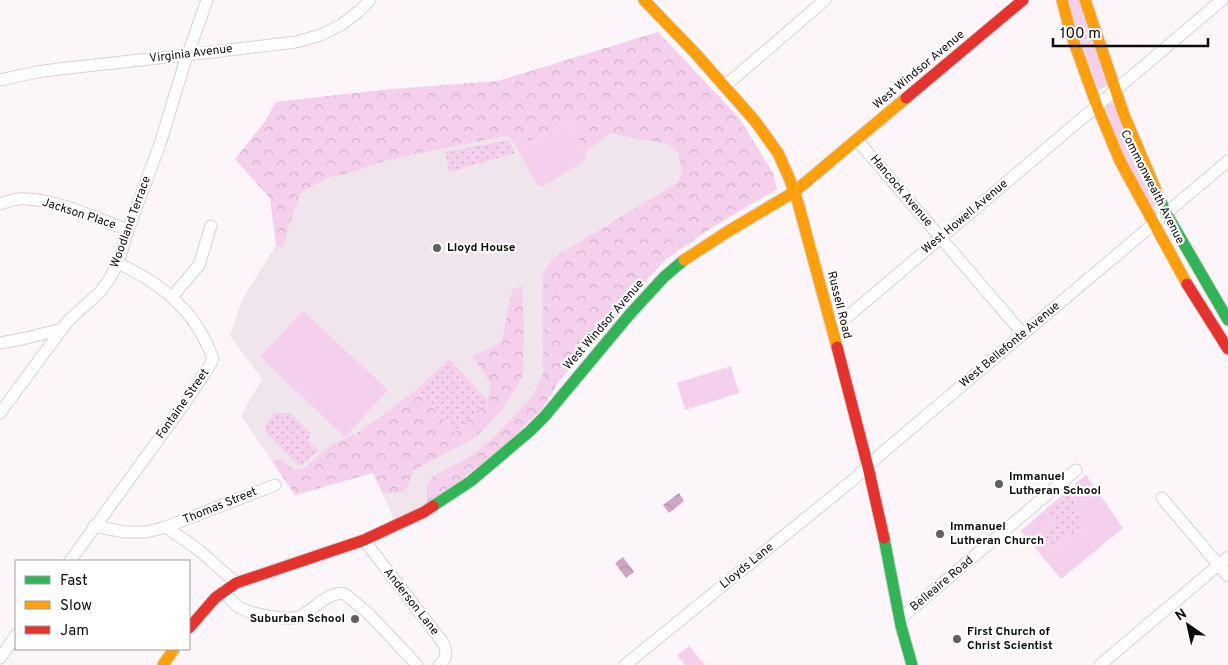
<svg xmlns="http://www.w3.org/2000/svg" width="1228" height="665" viewBox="0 0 1228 665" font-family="Overpass,sans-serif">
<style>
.built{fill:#f1e5ed}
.grass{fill:#f5d0ec}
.forest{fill:url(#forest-crowns)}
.park{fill:url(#park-dots)}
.water{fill:url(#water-waves)}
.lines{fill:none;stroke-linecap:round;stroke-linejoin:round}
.street-casing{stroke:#d8d3d6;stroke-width:13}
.fast-casing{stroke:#d8d3d6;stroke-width:13}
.slow-casing{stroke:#d8d3d6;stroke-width:13}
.jam-casing{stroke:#d8d3d6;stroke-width:13}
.street{stroke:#fffefe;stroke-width:11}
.fast{stroke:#30b455;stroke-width:11}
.slow{stroke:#ff9f0a;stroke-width:11}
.jam{stroke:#e5322d;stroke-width:11}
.poi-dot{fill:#615d60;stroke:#fff;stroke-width:2}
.labels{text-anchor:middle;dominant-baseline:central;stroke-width:4.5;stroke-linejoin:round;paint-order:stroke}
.street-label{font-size:12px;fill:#0e0b0d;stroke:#fff}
.poi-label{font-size:12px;font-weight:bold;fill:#0e0b0d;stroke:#fff;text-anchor:start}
</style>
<defs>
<pattern id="forest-crowns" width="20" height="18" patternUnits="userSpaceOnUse" patternTransform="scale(1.25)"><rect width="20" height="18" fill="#f5d0ec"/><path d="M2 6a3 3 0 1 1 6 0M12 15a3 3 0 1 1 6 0" fill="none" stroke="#d1b1c9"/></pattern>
<pattern id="park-dots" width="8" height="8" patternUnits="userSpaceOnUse" patternTransform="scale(1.25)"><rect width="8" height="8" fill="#f5d0ec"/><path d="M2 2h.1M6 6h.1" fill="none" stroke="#d1b1c9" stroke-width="1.8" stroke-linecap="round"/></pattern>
<pattern id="water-waves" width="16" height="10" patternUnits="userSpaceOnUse" patternTransform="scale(1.25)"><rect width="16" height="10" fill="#d1a5c6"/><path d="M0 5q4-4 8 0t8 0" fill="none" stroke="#b28da9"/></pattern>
</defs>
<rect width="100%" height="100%" fill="#fcf6fa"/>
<!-- built -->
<polygon class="built" points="658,32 739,118 773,173 777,189 714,226 665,260 627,301 557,384 542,409 452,489 395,521 373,473 295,495 241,416 262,379 230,336 242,300 276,245 270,198 235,159 264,123 276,102 381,90 498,81"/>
<!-- grass -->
<g class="grass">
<polygon points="1066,0 1082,0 1108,84 1104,88 1098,89"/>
<polygon points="1113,103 1155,206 1152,207 1128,169 1105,106 1108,104"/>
<polygon points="568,121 586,151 584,161 542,187 536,184 517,147"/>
<polygon points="303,311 388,390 345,437 260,357"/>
<polygon points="731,366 739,393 685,410 677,383"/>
<polygon points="1086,475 1123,528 1061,579 1021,531 1044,511 1055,524 1052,548 1070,534 1075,534 1081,529 1073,509 1077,505 1067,491"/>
<polygon points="689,646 705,665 685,665 677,655"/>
</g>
<!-- forest -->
<g class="forest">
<polygon points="658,32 739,118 773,173 777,189 714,226 665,260 627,301 557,384 542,409 495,455 427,503 427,485 431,478 469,457 492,439 532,397 543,374 543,274 553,258 677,183 682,173 678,152 666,143 636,139 612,133 586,151 568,121 517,147 510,137 500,137 410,155 378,163 353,172 326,178 301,193 289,225 283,248 276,245 270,198 235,159 264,123 276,102 381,90 498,81"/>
<polygon points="522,286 524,326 523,375 504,407 476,437 413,471 406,491 383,494 373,473 295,495 272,461 282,460 295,470 304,468 333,444 363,430 416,390 455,432 488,401 490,383 473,356 494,347 502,340 512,290"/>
</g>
<!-- park -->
<g class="park">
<polygon points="509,140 515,153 449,172 445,152"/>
<polygon points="449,359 488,401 455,432 416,390"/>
<polygon points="275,413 290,413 311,433 308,440 319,451 299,466 267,434 265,426"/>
<polygon points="1067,491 1076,504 1076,507 1073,509 1081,520 1081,529 1075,534 1070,534 1052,548 1042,535 1055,524 1044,511"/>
</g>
<!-- water -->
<g class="water">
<polygon points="679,493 684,501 669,513 663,505"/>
<polygon points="623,557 634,572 626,578 615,563"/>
</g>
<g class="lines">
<!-- street casing -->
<g class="street-casing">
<g id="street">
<polyline points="0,80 37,72 59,69 204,53 296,42 321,35 341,25 359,11 370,0"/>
<polyline points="725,86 825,0"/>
<polyline points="857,140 1023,334"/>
<path d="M0,204C9,201 17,198 27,199C58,200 98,219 128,230"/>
<polyline points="172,297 199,265 211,226"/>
<polyline points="830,325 846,318 1222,0"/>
<polyline points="0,343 22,339 62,329"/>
<polyline points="0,413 68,321 100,292 110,278 118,263 128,230 160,144 184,65 207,0"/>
<polyline points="1162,498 1228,576"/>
<polyline points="94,526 125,532 146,532 166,527 200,551 236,583"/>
<polyline points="166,527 275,485"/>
<path d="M364,540L444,644C447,653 447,659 439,665"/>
<path d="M70,561L185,403L210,365L213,358C209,350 206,341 201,333C183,300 151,279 118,263"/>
<path d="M224,591C229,597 233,604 240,608C252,614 288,622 301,616C314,609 330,590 345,594L369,614L417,665"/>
<polyline points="900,619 1076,470"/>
<polyline points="0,658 16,635"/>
<polyline points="625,665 854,479 882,453 1228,161"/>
<polyline points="1100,665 1228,557"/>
</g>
</g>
<!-- fast casing -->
<g class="fast-casing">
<g id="fast">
<polyline points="1158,195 1166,213 1228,320"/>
<polyline points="433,506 471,481 530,431 545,416 630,314 664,277 684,260"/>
<polyline points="884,538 901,626 912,665"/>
</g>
</g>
<!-- slow casing -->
<g class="slow-casing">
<g id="slow">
<polyline points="644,0 696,54 755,121 778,153 790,180 798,203 837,347"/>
<polyline points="1062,0 1071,34 1097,106 1120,161 1187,284"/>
<polyline points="1085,0 1124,115 1158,195"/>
<polyline points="684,260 727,232 794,192 906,98"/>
<polyline points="163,665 174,649"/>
</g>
</g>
<!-- jam casing -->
<g class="jam-casing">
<g id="jam">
<polyline points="906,98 1023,0"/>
<polyline points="1187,284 1228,349"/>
<polyline points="837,347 868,467 884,538"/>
<polyline points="189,628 215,598 236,583 364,540 424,512 433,506"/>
</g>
</g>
<!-- street -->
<use href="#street" class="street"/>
<!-- fast -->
<use href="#fast" class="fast"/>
<!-- slow -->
<use href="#slow" class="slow"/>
<!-- jam -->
<use href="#jam" class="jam"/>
</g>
<!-- markers -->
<g class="poi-dot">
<circle cx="437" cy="248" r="5"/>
<circle cx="999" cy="484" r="5"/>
<circle cx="940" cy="534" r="5"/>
<circle cx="355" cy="619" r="5"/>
<circle cx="957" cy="639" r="5"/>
</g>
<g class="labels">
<!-- street labels -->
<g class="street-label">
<text transform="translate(191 54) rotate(-7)">Virginia Avenue</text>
<text transform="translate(919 70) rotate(-40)">West Windsor Avenue</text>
<text transform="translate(1152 187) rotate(63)">Commonwealth Avenue</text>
<text transform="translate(901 191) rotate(50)">Hancock Avenue</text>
<text transform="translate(79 214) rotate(18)">Jackson Place</text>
<text transform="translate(965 217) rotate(-40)">West Howell Avenue</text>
<text transform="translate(131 222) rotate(-70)">Woodland Terrace</text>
<text transform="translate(839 305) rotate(76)">Russell Road</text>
<text transform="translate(604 325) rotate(-49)">West Windsor Avenue</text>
<text transform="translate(1010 345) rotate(-40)">West Bellefonte Avenue</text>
<text transform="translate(183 404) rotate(-55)">Fontaine Street</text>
<text transform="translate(220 506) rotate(-22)">Thomas Street</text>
<text transform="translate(747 566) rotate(-39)">Lloyds Lane</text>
<text transform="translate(942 584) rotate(-40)">Belleaire Road</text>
<text transform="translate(411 602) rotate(52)">Anderson Lane</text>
</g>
<!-- poi labels -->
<g class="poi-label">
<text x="447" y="248">Lloyd House</text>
<text x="1009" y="477">Immanuel<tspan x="1009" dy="14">Lutheran School</tspan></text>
<text x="950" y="527">Immanuel<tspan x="950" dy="14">Lutheran Church</tspan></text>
<text x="345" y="619" text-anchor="end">Suburban School</text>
<text x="967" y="632">First Church of<tspan x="967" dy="14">Christ Scientist</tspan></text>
</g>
</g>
<!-- legend -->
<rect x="15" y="560" width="175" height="90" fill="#ffffff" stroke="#9f9d9e"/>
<rect x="25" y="576" width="25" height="8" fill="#30b455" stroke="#9f9d9e"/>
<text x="60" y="585" font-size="15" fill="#0e0b0d">Fast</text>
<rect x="25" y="601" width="25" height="8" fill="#ff9f0a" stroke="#9f9d9e"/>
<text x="60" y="610" font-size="15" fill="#0e0b0d">Slow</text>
<rect x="25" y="626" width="25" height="8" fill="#e5322d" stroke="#9f9d9e"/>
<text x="60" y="635" font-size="15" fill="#0e0b0d">Jam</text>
<!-- north arrow -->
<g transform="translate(1188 625) rotate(326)" stroke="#ffffff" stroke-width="4" paint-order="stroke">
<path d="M0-4L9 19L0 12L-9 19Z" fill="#0e0b0d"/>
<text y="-8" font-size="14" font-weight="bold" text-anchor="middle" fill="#0e0b0d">N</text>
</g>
<!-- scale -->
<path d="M1053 38v8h155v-8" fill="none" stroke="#0e0b0d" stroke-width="2.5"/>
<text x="1060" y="38" font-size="15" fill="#0e0b0d" stroke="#ffffff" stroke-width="4" paint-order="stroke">100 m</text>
</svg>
